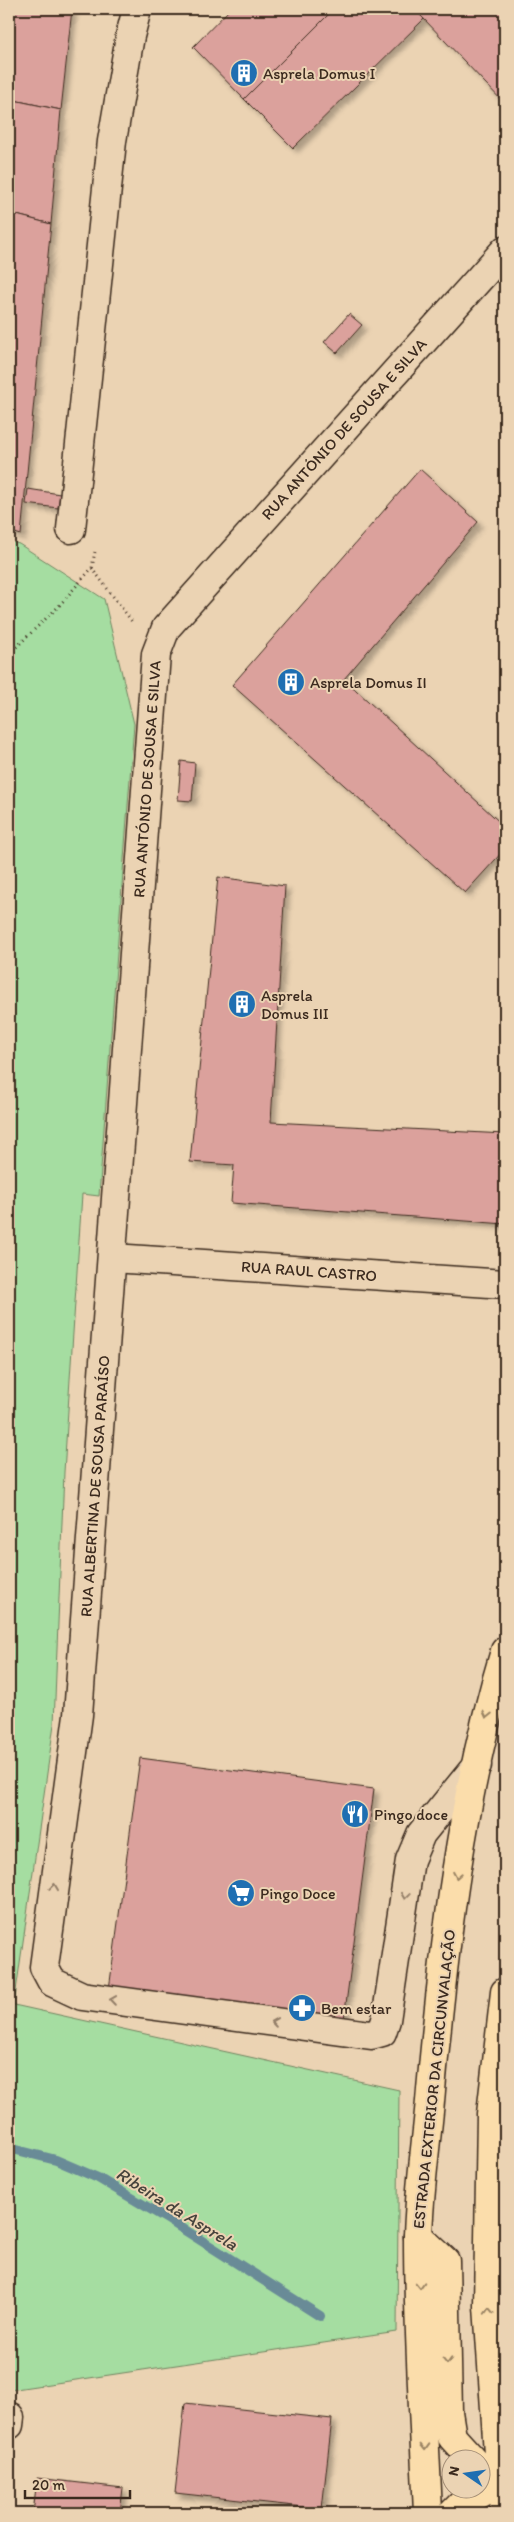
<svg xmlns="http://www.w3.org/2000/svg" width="514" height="2522" viewBox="0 0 514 2522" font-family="Itim,sans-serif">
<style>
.green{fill:#a5dda1;stroke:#708460}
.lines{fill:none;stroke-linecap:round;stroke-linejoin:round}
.stream{stroke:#698b97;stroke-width:10}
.building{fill:#dba19c;stroke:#3b2a1e;filter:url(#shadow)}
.minor-casing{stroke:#3b2a1e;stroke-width:31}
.major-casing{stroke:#3b2a1e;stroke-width:31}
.path{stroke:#3b2a1e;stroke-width:3;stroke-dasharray:1 4;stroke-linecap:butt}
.minor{stroke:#ebd3b3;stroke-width:28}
.major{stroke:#fbddab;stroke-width:28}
.oneway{stroke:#9b8464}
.oneway2{stroke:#937e68}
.labels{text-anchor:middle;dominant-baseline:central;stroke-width:4;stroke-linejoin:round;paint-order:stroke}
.poi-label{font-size:16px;fill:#3b2a1e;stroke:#ebd3b3;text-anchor:start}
.street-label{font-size:16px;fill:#3b2a1e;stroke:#ebd3b3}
.water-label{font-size:18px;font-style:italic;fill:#46423c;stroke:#ebd3b3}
</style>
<defs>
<filter id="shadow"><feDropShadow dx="4.5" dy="4.5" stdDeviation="2.5" flood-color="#0004"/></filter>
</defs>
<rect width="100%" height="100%" fill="#ebd3b3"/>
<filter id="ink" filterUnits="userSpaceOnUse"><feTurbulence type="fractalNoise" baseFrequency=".02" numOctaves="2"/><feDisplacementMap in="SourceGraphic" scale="10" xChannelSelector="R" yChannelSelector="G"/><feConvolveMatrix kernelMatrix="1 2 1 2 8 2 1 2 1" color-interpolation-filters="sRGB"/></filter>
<g filter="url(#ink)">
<!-- green -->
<polygon class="green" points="9,541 19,544 104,599 134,724 99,1196 82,1194 64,1472 54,1724 14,2005 399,2090 397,2332 9,2390"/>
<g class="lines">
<!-- stream -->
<polyline class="stream" points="9,2148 56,2160 98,2178 169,2220 320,2316"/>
</g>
<!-- building -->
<g class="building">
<polygon points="9,9 72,9 61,110 9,99"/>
<polygon points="230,9 334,9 244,99 193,47"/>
<polygon points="334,9 414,9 424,19 293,148 244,99"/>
<polygon points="414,9 505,9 505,104 424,19"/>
<polygon points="9,99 61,110 51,224 9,213"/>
<polygon points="9,213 51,224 21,535 9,531"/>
<polygon points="349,314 362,325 337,353 324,342"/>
<polygon points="420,469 478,522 344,679 505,827 505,849 465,893 232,685"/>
<polygon points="28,489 60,494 58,508 26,504"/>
<polygon points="181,761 195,763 192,801 178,800"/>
<polygon points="218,877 285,886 271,1122 505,1134 505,1224 231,1203 234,1165 190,1162"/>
<polygon points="140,1758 374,1789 343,2027 108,1997"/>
<polygon points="185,2403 332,2419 322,2509 175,2493"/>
<polygon points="37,2478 123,2488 120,2513 33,2513"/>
</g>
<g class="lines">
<!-- minor casing -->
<g class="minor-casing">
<g id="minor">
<polyline points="71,529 112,141 130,36 137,9"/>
<polyline points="113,1258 505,1284"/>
<polyline points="477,1765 421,1834 410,1860 386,2020 382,2032 371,2035 82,1996 52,1982 44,1967 78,1715 156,654 166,628 505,250"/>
<polyline points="9,2425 10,2417"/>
</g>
</g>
<!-- major casing -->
<g class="major-casing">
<g id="major">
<polyline points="418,2236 445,2261 448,2412 452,2437 473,2460"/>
<path d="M428,2513C424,2422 418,2330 418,2238C419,2189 427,2139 431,2090C444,1943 462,1793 505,1651"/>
<polyline points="453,2513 464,2502 500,2482"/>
<polyline points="505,2513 500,2482 488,2306 491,2114 505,1992"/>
</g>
</g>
<!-- path -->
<g class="path">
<polyline points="92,568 133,623"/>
<polyline points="9,654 58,607 92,568 95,551"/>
</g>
<!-- minor -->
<use href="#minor" class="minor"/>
<!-- major -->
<use href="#major" class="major"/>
</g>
<!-- one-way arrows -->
<defs><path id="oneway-chevron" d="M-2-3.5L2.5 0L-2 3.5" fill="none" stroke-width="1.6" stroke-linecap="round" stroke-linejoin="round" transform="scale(1.25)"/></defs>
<g class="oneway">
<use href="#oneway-chevron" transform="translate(487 1715) rotate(103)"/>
<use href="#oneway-chevron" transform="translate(457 1875) rotate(100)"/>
<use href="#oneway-chevron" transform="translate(420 2285) rotate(88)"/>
<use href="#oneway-chevron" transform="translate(489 2311) rotate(-93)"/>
<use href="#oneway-chevron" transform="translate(447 2361) rotate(89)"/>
<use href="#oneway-chevron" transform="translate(425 2447) rotate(88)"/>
</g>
<g class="oneway2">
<use href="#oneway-chevron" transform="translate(54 1887) rotate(-82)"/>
<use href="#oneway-chevron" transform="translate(405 1896) rotate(98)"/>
<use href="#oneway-chevron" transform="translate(113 2000) rotate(-172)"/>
<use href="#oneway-chevron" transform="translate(274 2022) rotate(-172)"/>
</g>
</g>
<!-- icons -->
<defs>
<g id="building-disc" transform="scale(1.4375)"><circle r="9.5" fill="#1f6fb2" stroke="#ebd3b3"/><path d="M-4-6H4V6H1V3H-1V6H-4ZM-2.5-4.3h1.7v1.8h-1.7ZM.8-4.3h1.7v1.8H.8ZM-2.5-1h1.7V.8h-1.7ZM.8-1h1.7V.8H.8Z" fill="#fff"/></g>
<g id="restaurant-disc" transform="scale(1.4375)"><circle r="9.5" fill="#1f6fb2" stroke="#ebd3b3"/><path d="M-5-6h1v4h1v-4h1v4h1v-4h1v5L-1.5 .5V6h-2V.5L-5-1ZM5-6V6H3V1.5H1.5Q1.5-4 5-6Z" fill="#fff"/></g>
<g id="supermarket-disc" transform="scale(1.4375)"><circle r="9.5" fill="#1f6fb2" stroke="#ebd3b3"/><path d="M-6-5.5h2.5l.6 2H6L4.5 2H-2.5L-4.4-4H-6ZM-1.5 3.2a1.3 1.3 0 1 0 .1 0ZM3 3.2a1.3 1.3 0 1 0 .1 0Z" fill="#fff"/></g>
<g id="pharmacy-disc" transform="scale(1.4375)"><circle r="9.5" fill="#1f6fb2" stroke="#ebd3b3"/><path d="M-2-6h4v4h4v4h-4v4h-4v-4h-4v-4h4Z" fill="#fff"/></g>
</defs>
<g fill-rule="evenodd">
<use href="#building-disc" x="244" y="73"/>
<use href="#building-disc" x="291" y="682"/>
<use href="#building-disc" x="242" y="1004"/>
<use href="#restaurant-disc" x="355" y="1814"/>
<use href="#supermarket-disc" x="241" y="1893"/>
<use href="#pharmacy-disc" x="302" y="2008"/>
</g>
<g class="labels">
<!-- poi labels -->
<g class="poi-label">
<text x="263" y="73">Asprela Domus I</text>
<text x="310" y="682">Asprela Domus II</text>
<text x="261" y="995">Asprela<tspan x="261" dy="18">Domus III</tspan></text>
<text x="374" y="1814">Pingo doce</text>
<text x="260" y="1893">Pingo Doce</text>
<text x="321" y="2008">Bem estar</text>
</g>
<!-- street labels -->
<g class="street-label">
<text transform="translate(344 429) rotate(-48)">RUA ANTÓNIO DE SOUSA E SILVA</text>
<text transform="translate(147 779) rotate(-86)">RUA ANTÓNIO DE SOUSA E SILVA</text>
<text transform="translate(309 1271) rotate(4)">RUA RAUL CASTRO</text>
<text transform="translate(95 1486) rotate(-86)">RUA ALBERTINA DE SOUSA PARAÍSO</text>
<text transform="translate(434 2079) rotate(-84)">ESTRADA EXTERIOR DA CIRCUNVALAÇÃO</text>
</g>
<!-- water labels -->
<g class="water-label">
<text transform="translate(177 2209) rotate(32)">Ribeira da Asprela</text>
</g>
</g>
<!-- margin -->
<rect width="514" height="2522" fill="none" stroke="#ebd3b3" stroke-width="30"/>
<rect x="15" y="15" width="484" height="2492" fill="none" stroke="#3b2a1e" stroke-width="2" filter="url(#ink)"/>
<!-- north arrow -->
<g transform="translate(466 2474) rotate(283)"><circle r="24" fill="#ebd3b3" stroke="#a58f77"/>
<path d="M0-4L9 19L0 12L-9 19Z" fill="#1f6fb2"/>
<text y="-8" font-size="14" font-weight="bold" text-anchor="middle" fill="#3b2a1e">N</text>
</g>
<!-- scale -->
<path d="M25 2490v8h105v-8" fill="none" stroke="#3b2a1e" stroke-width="2.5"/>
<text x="32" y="2490" font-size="15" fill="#3b2a1e" stroke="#ebd3b3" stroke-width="4" paint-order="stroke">20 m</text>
</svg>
